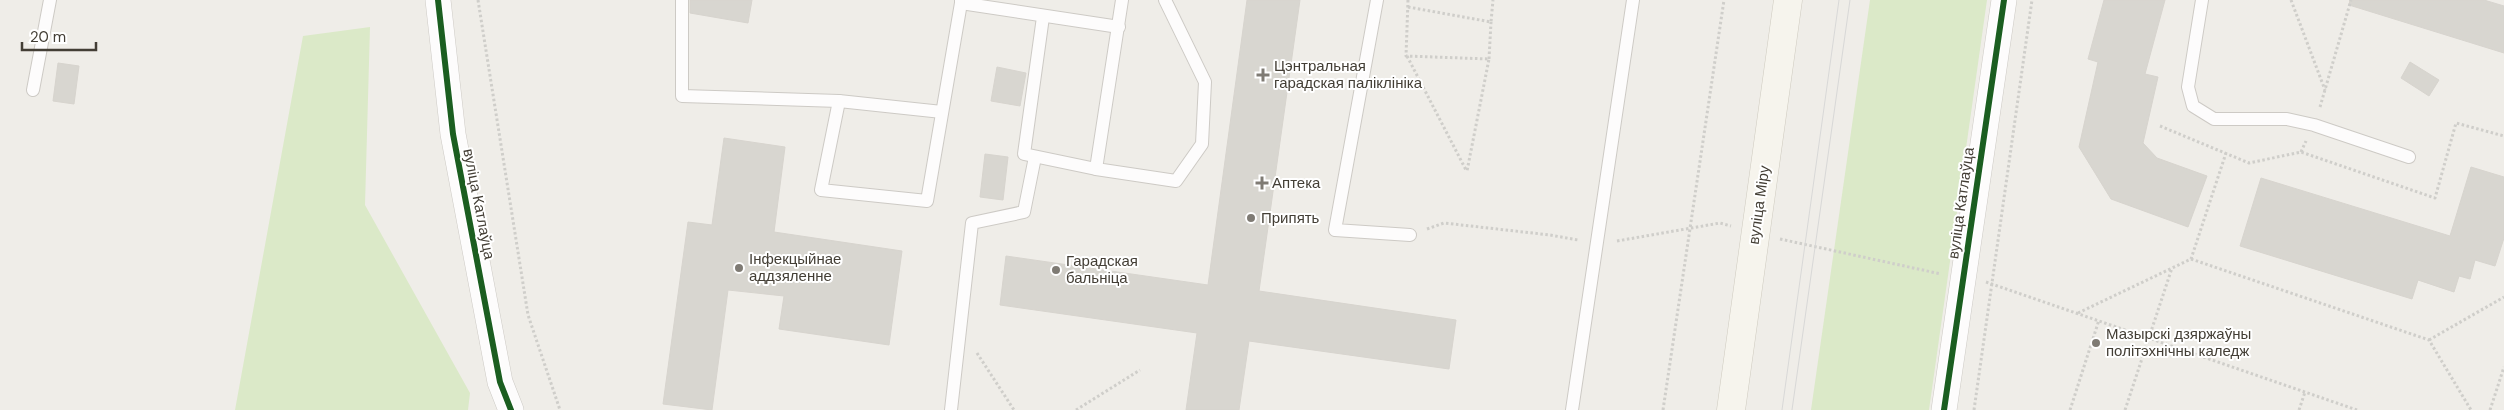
<svg xmlns="http://www.w3.org/2000/svg" width="2504" height="410" viewBox="0 0 2504 410" font-family="'DM Sans',sans-serif">
<style>
.green{fill:#dbe9c8}
.building{fill:#d8d6d0;stroke:#d7d4ce}
.lines{fill:none;stroke-linecap:round;stroke-linejoin:round}
.service-casing{stroke:#cdcac5;stroke-width:14}
.minor-casing{stroke:#cdcac5;stroke-width:26}
.secondary-casing{stroke:#cecabf;stroke-width:29}
.path{stroke:#cfceca;stroke-width:3;stroke-dasharray:2.5 2.5;stroke-linecap:butt}
.service{stroke:#fdfcfc;stroke-width:12}
.minor{stroke:#fdfcfc;stroke-width:25}
.secondary{stroke:#f6f4ed;stroke-width:28}
.tram{stroke:#d8d8d7;stroke-width:1}
.cycleway-casing{stroke:#fff;stroke-width:9}
.cycleway{stroke:#1b5e20;stroke-width:6}
.poi-dot{fill:#7f7b74;stroke:#fff;stroke-width:2}
.labels{text-anchor:middle;dominant-baseline:central;stroke-width:4;stroke-linejoin:round;paint-order:stroke}
.poi-label{font-size:15px;fill:#433e35;stroke:#fff;text-anchor:start}
.street-label{font-size:15px;fill:#433e35;stroke:#fff}
</style>
<rect width="100%" height="100%" fill="#efede8"/>
<!-- green -->
<g class="green">
<polygon points="1870,0 1987,0 1929,410 1811,410"/>
<polygon points="370,27 365,205 470,393 468,410 235,410 303,36"/>
</g>
<!-- building -->
<g class="building">
<polygon points="690,0 752,0 748,23 690,13"/>
<polygon points="1247,0 1300,0 1259,291 1456,320 1449,369 1249,341 1239,410 1186,410 1197,333 1000,305 1006,256 1208,285"/>
<polygon points="2104,0 2165,0 2145,74 2158,77 2143,143 2157,158 2207,176 2188,227 2111,199 2079,147 2098,62 2088,59"/>
<polygon points="2350,0 2484,0 2504,6 2504,53 2349,5"/>
<polygon points="2410,62 2439,80 2429,96 2401,78"/>
<polygon points="58,63 79,66 74,104 53,101"/>
<polygon points="997,67 1026,73 1020,106 991,101"/>
<polygon points="724,138 785,147 774,232 902,251 889,345 779,329 784,296 728,290 712,410 663,404 688,222 712,225"/>
<polygon points="985,154 1008,157 1003,200 980,197"/>
<polygon points="2471,167 2504,177 2504,238 2495,266 2475,260 2470,279 2459,276 2454,292 2418,280 2412,299 2240,246 2261,178 2450,236"/>
</g>
<g class="lines">
<!-- service casing -->
<g class="service-casing">
<g id="service">
<polyline points="682,0 682,96 839,101 942,112"/>
<polyline points="961,0 961,3 1119,27"/>
<polyline points="1122,0 1096,169 1176,181 1202,144 1205,82 1165,0"/>
<polyline points="1377,0 1335,230 1410,235"/>
<polyline points="2202,0 2188,87 2193,106 2214,119 2287,119 2314,125 2409,157"/>
<polyline points="1043,17 1024,154 1096,169"/>
<polyline points="33,90 50,0"/>
<polyline points="839,101 821,190 927,201 961,3"/>
<polyline points="951,410 972,223 1024,212 1035,157"/>
<polyline points="1572,410 1633,0"/>
</g>
</g>
<!-- minor casing -->
<g class="minor-casing">
<g id="minor">
<polyline points="438,0 453,134 500,382 511,410"/>
<polyline points="1944,410 2004,0"/>
</g>
</g>
<!-- secondary casing -->
<g class="secondary-casing">
<polyline id="secondary" points="1731,410 1788,0"/>
</g>
<!-- path -->
<g class="path">
<polyline points="478,0 528,315 560,410"/>
<polyline points="1408,0 1406,56 1489,59 1467,171"/>
<polyline points="2291,0 2325,90"/>
<polyline points="1408,7 1491,22 1493,0"/>
<polyline points="1407,56 1466,170"/>
<polyline points="1489,59 1491,22"/>
<polyline points="2320,107 2351,0"/>
<polyline points="2160,126 2249,163 2301,152 2435,198 2456,123 2504,136"/>
<polyline points="2301,152 2306,141"/>
<polyline points="1427,229 1444,223 1550,235 1578,240"/>
<polyline points="1780,239 1941,274"/>
<polyline points="1617,241 1720,223 1731,226"/>
<polyline points="2191,259 2429,340 2471,410"/>
<polyline points="1986,282 2357,410"/>
<polyline points="2078,313 2191,259 2226,153"/>
<polyline points="2429,340 2504,297"/>
<polyline points="977,353 1014,410"/>
<polyline points="1076,410 1140,370"/>
<polyline points="1663,410 1724,0"/>
<polyline points="1974,410 2032,0"/>
<polyline points="2070,410 2099,320"/>
<polyline points="2125,410 2172,268"/>
<polyline points="2299,410 2305,392"/>
<polyline points="2490,410 2504,367"/>
</g>
<!-- service -->
<use href="#service" class="service"/>
<!-- minor -->
<use href="#minor" class="minor"/>
<!-- secondary -->
<use href="#secondary" class="secondary"/>
<!-- tram -->
<g class="tram">
<polyline points="1782,410 1839,0"/>
<polyline points="1792,410 1850,0"/>
</g>
<!-- cycleway casing -->
<g class="cycleway-casing">
<g id="cycleway">
<polyline points="438,0 453,134 500,382 511,410"/>
<polyline points="1944,410 2004,0"/>
</g>
</g>
<!-- cycleway -->
<use href="#cycleway" class="cycleway"/>
</g>
<!-- markers -->
<g class="poi-dot">
<path d="M1260.5 67.5h5v5h5v5h-5v5h-5v-5h-5v-5h5z"/>
<path d="M1259.5 175.5h5v5h5v5h-5v5h-5v-5h-5v-5h5z"/>
<circle cx="1251" cy="218" r="5"/>
<circle cx="739" cy="268" r="5"/>
<circle cx="1056" cy="270" r="5"/>
<circle cx="2096" cy="343" r="5"/>
</g>
<g class="labels">
<!-- poi labels -->
<g class="poi-label">
<text x="1274" y="66">Цэнтральная<tspan x="1274" dy="17">гарадская паліклініка</tspan></text>
<text x="1272" y="183">Аптека</text>
<text x="1261" y="218">Припять</text>
<text x="749" y="259">Інфекцыйнае<tspan x="749" dy="17">аддзяленне</tspan></text>
<text x="1066" y="261">Гарадская<tspan x="1066" dy="17">бальніца</tspan></text>
<text x="2106" y="334">Мазырскі дзяржаўны<tspan x="2106" dy="17">політэхнічны каледж</tspan></text>
</g>
<!-- street labels -->
<g class="street-label">
<text transform="translate(1961 203) rotate(-82)">вуліца Катлаўца</text>
<text transform="translate(479 204) rotate(79)">вуліца Катлаўца</text>
<text transform="translate(1759 205) rotate(-82)">вуліца Міру</text>
</g>
</g>
<!-- scale -->
<path d="M22 42v8h74v-8" fill="none" stroke="#433e35" stroke-width="2.5"/>
<text x="30" y="42" font-size="15" fill="#433e35" stroke="#ffffff" stroke-width="4" paint-order="stroke">20 m</text>
</svg>
